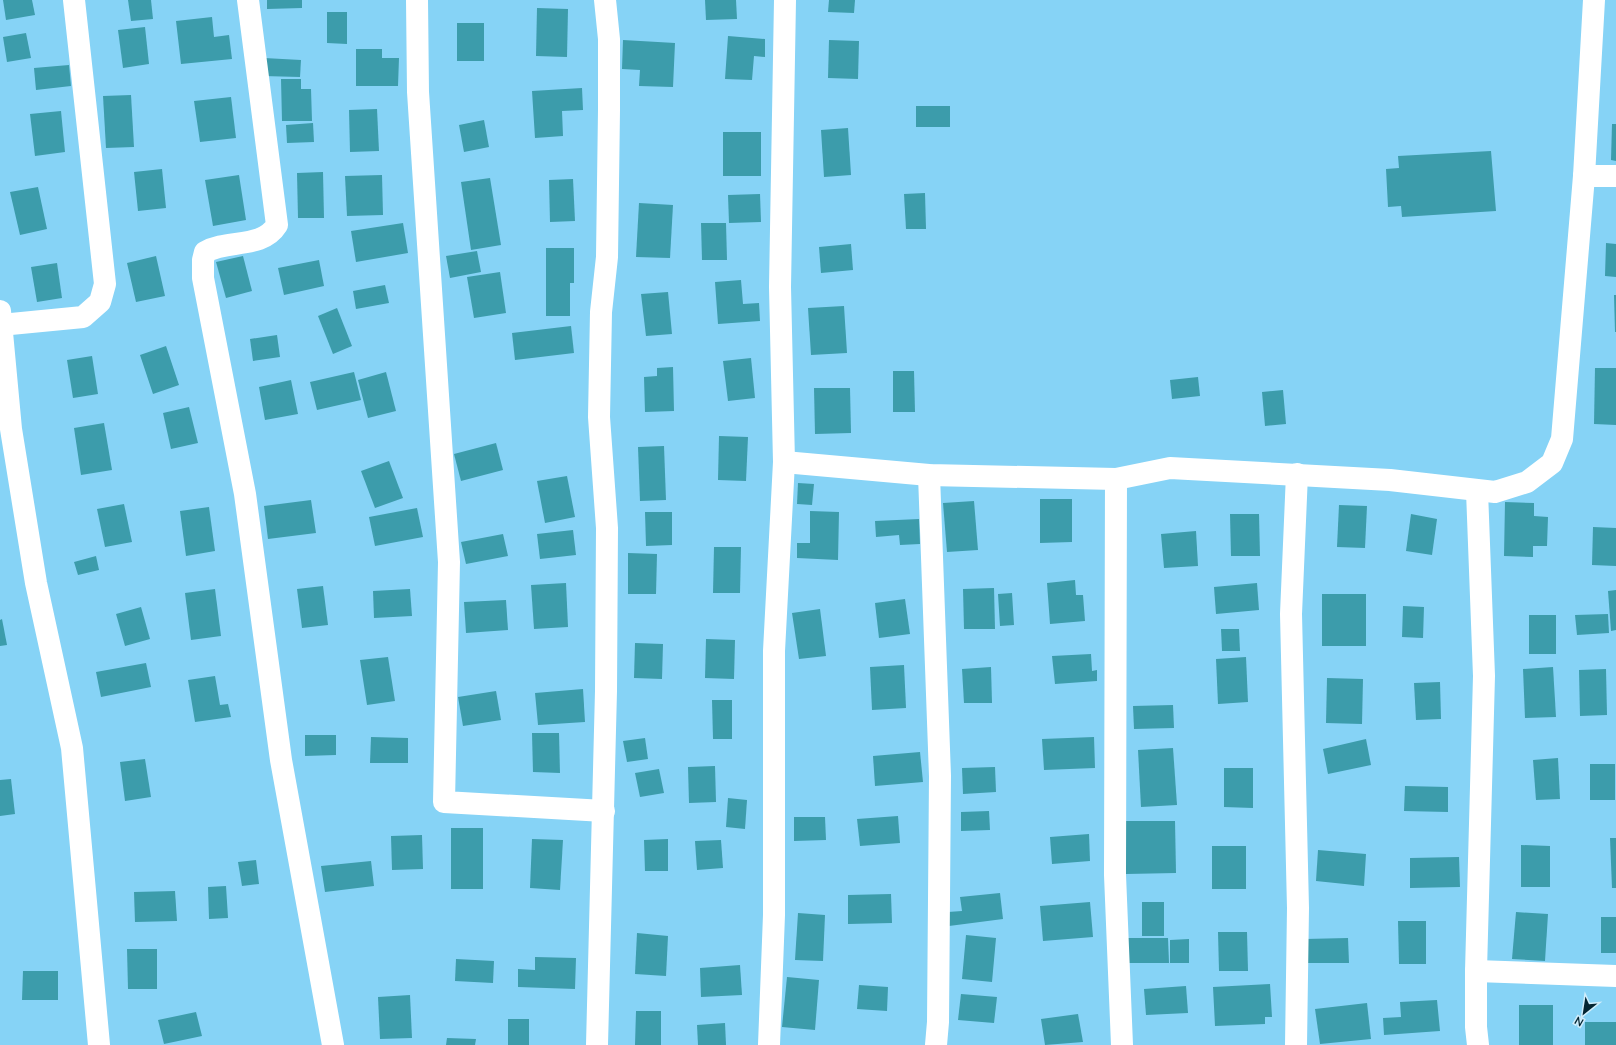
<svg xmlns="http://www.w3.org/2000/svg" width="1616" height="1045" viewBox="0 0 1616 1045" font-family="'Nunito Sans',sans-serif">
<style>
.building{fill:#3c9cab}
.lines{fill:none;stroke-linecap:round;stroke-linejoin:round}
.minor{stroke:#fff;stroke-width:22}
</style>
<rect width="100%" height="100%" fill="#86d3f6"/>
<!-- building -->
<g class="building">
<polygon points="3,0 32,0 35,15 6,20"/>
<polygon points="128,0 151,0 153,19 131,21"/>
<polygon points="267,0 302,0 302,8 267,9"/>
<polygon points="705,0 736,0 737,19 706,20"/>
<polygon points="829,0 855,0 854,13 828,12"/>
<polygon points="537,8 568,9 567,57 536,56"/>
<polygon points="327,12 347,12 347,44 327,43"/>
<polygon points="212,17 214,37 229,35 232,59 181,64 176,21"/>
<rect x="457" y="23" width="27" height="38"/>
<polygon points="145,27 149,64 123,68 118,30"/>
<polygon points="26,33 31,58 7,62 3,37"/>
<polygon points="728,36 765,39 765,57 754,56 752,80 725,79"/>
<polygon points="623,40 675,43 673,87 639,86 640,70 622,69"/>
<polygon points="829,40 859,41 858,79 828,78"/>
<polygon points="356,49 382,49 382,58 399,58 398,86 356,86"/>
<polygon points="264,58 301,60 300,77 263,76"/>
<polygon points="69,65 71,86 36,90 34,68"/>
<polygon points="281,79 301,79 301,89 311,89 312,121 282,121"/>
<polygon points="582,88 583,110 562,111 563,136 535,138 532,91"/>
<polygon points="131,95 134,147 106,148 103,96"/>
<polygon points="231,97 236,138 200,142 194,101"/>
<rect x="916" y="106" width="34" height="21"/>
<polygon points="377,109 379,151 350,152 349,110"/>
<polygon points="61,111 65,152 35,156 30,114"/>
<polygon points="484,120 489,147 464,152 459,125"/>
<polygon points="313,123 314,142 287,143 286,125"/>
<polygon points="1612,124 1616,124 1616,161 1611,160"/>
<polygon points="848,128 851,175 824,177 821,130"/>
<rect x="723" y="132" width="38" height="44"/>
<polygon points="1491,151 1496,211 1402,217 1401,206 1388,207 1386,169 1399,168 1398,156"/>
<polygon points="162,169 166,208 138,211 134,172"/>
<polygon points="323,172 324,218 298,218 297,173"/>
<polygon points="239,175 246,220 213,226 205,180"/>
<polygon points="382,175 383,215 347,216 345,176"/>
<polygon points="490,178 501,245 471,250 461,182"/>
<polygon points="573,179 575,221 550,222 549,180"/>
<polygon points="38,187 47,229 20,235 10,192"/>
<polygon points="925,193 926,229 906,229 904,194"/>
<polygon points="760,194 761,222 729,223 728,195"/>
<polygon points="639,203 673,205 670,258 636,257"/>
<polygon points="403,223 408,253 356,262 351,231"/>
<polygon points="701,223 726,223 727,260 702,260"/>
<polygon points="1606,243 1616,244 1616,277 1605,276"/>
<polygon points="851,244 853,270 821,273 819,247"/>
<polygon points="546,248 574,248 574,283 570,283 570,316 546,316"/>
<polygon points="477,251 481,272 450,278 446,256"/>
<polygon points="156,256 165,296 136,302 127,263"/>
<polygon points="243,256 252,291 226,298 216,262"/>
<polygon points="319,260 324,286 284,295 278,268"/>
<polygon points="57,263 62,298 37,302 31,267"/>
<polygon points="500,272 506,313 474,318 467,277"/>
<polygon points="741,280 743,304 759,303 760,321 718,324 715,282"/>
<polygon points="385,285 389,303 356,309 353,291"/>
<polygon points="668,292 672,334 646,336 641,294"/>
<polygon points="1614,295 1616,295 1616,332 1615,332"/>
<polygon points="844,306 847,353 811,355 808,308"/>
<polygon points="337,308 352,346 333,354 318,316"/>
<polygon points="571,326 574,353 515,360 512,333"/>
<polygon points="277,335 280,357 253,361 250,339"/>
<polygon points="166,346 179,385 153,394 140,355"/>
<polygon points="92,356 98,394 73,398 67,360"/>
<polygon points="751,358 755,398 728,401 723,361"/>
<polygon points="673,367 674,411 645,412 644,377 657,376 657,368"/>
<polygon points="1595,368 1616,368 1616,425 1594,424"/>
<polygon points="893,371 914,371 915,412 893,412"/>
<polygon points="354,372 361,400 317,410 310,382"/>
<polygon points="386,372 396,411 368,418 358,380"/>
<polygon points="1198,377 1200,396 1172,399 1170,380"/>
<polygon points="291,380 298,414 265,420 259,387"/>
<polygon points="814,388 850,388 851,433 815,434"/>
<polygon points="1283,390 1286,424 1265,426 1262,392"/>
<polygon points="189,407 198,443 171,449 163,413"/>
<polygon points="104,423 112,470 81,475 74,428"/>
<polygon points="719,436 748,437 746,481 718,480"/>
<polygon points="496,443 503,470 461,481 454,454"/>
<polygon points="664,446 666,500 640,501 638,447"/>
<polygon points="389,461 403,498 375,508 361,471"/>
<polygon points="567,476 575,517 545,523 537,481"/>
<polygon points="798,483 814,484 812,505 797,504"/>
<polygon points="1040,499 1072,499 1072,542 1040,543"/>
<polygon points="311,500 316,533 268,539 264,506"/>
<polygon points="974,501 978,550 947,552 943,503"/>
<polygon points="1505,502 1534,503 1534,516 1548,517 1547,546 1533,546 1533,557 1504,556"/>
<polygon points="124,504 132,542 105,547 97,509"/>
<polygon points="1339,505 1367,506 1365,548 1337,547"/>
<polygon points="209,507 215,551 186,556 180,511"/>
<polygon points="417,508 423,537 375,546 369,517"/>
<polygon points="810,511 839,512 838,560 797,558 797,543 810,543"/>
<polygon points="645,512 672,512 672,545 646,546"/>
<polygon points="1230,514 1259,514 1260,556 1231,556"/>
<polygon points="1411,514 1437,519 1432,555 1406,551"/>
<polygon points="919,519 920,544 900,545 899,535 876,537 875,521"/>
<polygon points="1593,527 1616,528 1616,566 1592,565"/>
<polygon points="573,530 576,555 540,559 537,534"/>
<polygon points="1196,531 1198,566 1164,568 1161,534"/>
<polygon points="503,534 508,556 466,564 461,542"/>
<polygon points="714,547 741,547 740,593 713,593"/>
<polygon points="628,553 657,554 656,594 628,594"/>
<polygon points="96,556 99,570 78,575 74,562"/>
<polygon points="1075,580 1076,595 1083,595 1085,621 1050,624 1047,583"/>
<polygon points="566,583 568,627 534,629 531,585"/>
<polygon points="1257,583 1259,610 1216,614 1214,587"/>
<polygon points="323,586 328,625 302,628 297,589"/>
<polygon points="994,588 995,629 964,629 963,589"/>
<polygon points="215,589 221,636 191,640 185,593"/>
<polygon points="410,589 412,616 374,618 373,591"/>
<polygon points="1616,590 1616,630 1611,631 1608,591"/>
<polygon points="1012,593 1014,625 1000,626 998,594"/>
<rect x="1322" y="594" width="44" height="52"/>
<polygon points="905,599 910,634 879,638 875,603"/>
<polygon points="506,600 508,630 466,633 464,602"/>
<polygon points="1403,606 1424,607 1423,638 1402,637"/>
<polygon points="141,607 150,639 125,646 116,614"/>
<polygon points="820,609 826,656 799,659 792,613"/>
<polygon points="1608,614 1609,633 1577,635 1575,615"/>
<rect x="1529" y="615" width="27" height="39"/>
<polygon points="2,619 7,645 0,646 0,620"/>
<polygon points="1221,629 1239,629 1240,651 1222,651"/>
<polygon points="706,639 735,640 734,679 705,678"/>
<polygon points="635,643 663,644 662,679 634,678"/>
<polygon points="1091,654 1092,671 1097,670 1097,681 1055,684 1052,656"/>
<polygon points="388,657 395,701 367,705 360,660"/>
<polygon points="1246,657 1248,702 1218,704 1216,659"/>
<polygon points="146,663 151,687 101,697 96,672"/>
<polygon points="904,665 906,708 872,710 870,667"/>
<polygon points="991,667 992,703 964,703 962,669"/>
<polygon points="1553,667 1556,717 1525,718 1523,669"/>
<polygon points="1606,669 1607,715 1580,716 1579,670"/>
<polygon points="215,676 220,705 228,704 231,717 195,722 188,680"/>
<polygon points="1327,678 1363,679 1362,724 1326,723"/>
<polygon points="1440,682 1441,719 1416,720 1414,683"/>
<polygon points="583,689 585,722 538,725 535,693"/>
<polygon points="496,691 501,720 463,726 458,697"/>
<polygon points="712,700 732,700 732,739 713,739"/>
<polygon points="1173,705 1174,728 1134,729 1133,706"/>
<polygon points="532,733 559,733 560,773 533,772"/>
<polygon points="305,735 336,735 336,755 305,756"/>
<polygon points="371,737 408,738 408,763 370,763"/>
<polygon points="1094,737 1095,768 1044,770 1042,739"/>
<polygon points="645,738 648,759 627,762 623,741"/>
<polygon points="1366,739 1371,765 1328,774 1323,749"/>
<polygon points="1173,748 1177,805 1141,807 1138,750"/>
<polygon points="920,752 923,782 875,786 873,756"/>
<polygon points="1558,758 1560,799 1536,800 1533,760"/>
<polygon points="145,759 151,797 125,801 120,762"/>
<rect x="1590" y="764" width="25" height="36"/>
<polygon points="715,766 716,802 689,803 688,767"/>
<polygon points="995,767 996,792 963,794 962,768"/>
<polygon points="1224,768 1253,768 1253,808 1224,807"/>
<polygon points="659,769 664,793 640,797 635,773"/>
<polygon points="11,779 15,814 0,816 0,780"/>
<polygon points="1405,786 1448,787 1448,812 1404,811"/>
<polygon points="728,798 747,800 745,829 726,827"/>
<polygon points="989,811 990,830 961,831 961,812"/>
<polygon points="898,816 900,843 860,846 857,819"/>
<polygon points="794,817 825,817 826,840 794,841"/>
<polygon points="1125,821 1175,821 1176,873 1126,874"/>
<rect x="451" y="828" width="32" height="61"/>
<polygon points="1089,834 1090,861 1052,864 1050,837"/>
<polygon points="422,835 423,869 392,870 391,836"/>
<polygon points="1610,838 1616,838 1616,888 1612,888"/>
<polygon points="532,839 563,840 560,890 530,888"/>
<polygon points="668,839 668,871 645,871 644,840"/>
<polygon points="721,840 723,868 697,870 695,841"/>
<polygon points="1521,845 1550,846 1550,887 1521,887"/>
<rect x="1212" y="846" width="34" height="43"/>
<polygon points="1318,850 1366,854 1364,886 1316,881"/>
<polygon points="1459,857 1460,887 1410,888 1410,858"/>
<polygon points="256,860 259,884 242,886 238,862"/>
<polygon points="371,861 374,886 325,892 321,866"/>
<polygon points="226,886 228,918 209,919 208,887"/>
<polygon points="175,891 177,921 135,922 134,892"/>
<polygon points="1000,893 1003,919 949,926 948,912 962,911 960,897"/>
<polygon points="891,894 892,923 848,924 848,895"/>
<polygon points="1090,902 1093,937 1043,941 1040,906"/>
<rect x="1142" y="902" width="22" height="34"/>
<polygon points="1516,912 1548,914 1545,961 1512,959"/>
<polygon points="798,913 825,915 823,961 795,960"/>
<rect x="1601" y="917" width="15" height="36"/>
<polygon points="1398,921 1426,921 1426,964 1399,964"/>
<polygon points="1218,932 1247,932 1248,971 1219,971"/>
<polygon points="637,933 668,936 666,976 635,974"/>
<polygon points="966,935 996,938 992,982 962,979"/>
<polygon points="1126,938 1168,938 1169,963 1127,963"/>
<polygon points="1348,938 1349,963 1306,963 1305,939"/>
<polygon points="1189,939 1189,963 1170,963 1170,940"/>
<polygon points="127,949 157,949 157,989 128,989"/>
<polygon points="535,957 576,958 575,989 518,987 518,969 535,970"/>
<polygon points="456,959 494,961 493,983 455,981"/>
<polygon points="740,965 742,995 701,997 700,968"/>
<polygon points="23,971 58,971 58,1000 22,1000"/>
<polygon points="787,977 819,980 815,1030 782,1027"/>
<polygon points="1270,984 1272,1017 1265,1017 1265,1024 1215,1026 1213,987"/>
<polygon points="859,985 888,987 887,1011 857,1009"/>
<polygon points="1186,986 1188,1013 1146,1015 1144,989"/>
<polygon points="961,994 997,997 994,1023 958,1020"/>
<polygon points="410,995 412,1038 380,1039 378,997"/>
<polygon points="1437,1000 1440,1031 1384,1035 1383,1018 1401,1017 1400,1002"/>
<polygon points="1367,1003 1371,1039 1320,1044 1315,1009"/>
<rect x="1519" y="1005" width="34" height="40"/>
<polygon points="636,1011 661,1011 661,1045 635,1045"/>
<polygon points="196,1012 202,1036 164,1044 158,1020"/>
<polygon points="1078,1014 1083,1042 1045,1045 1041,1019"/>
<rect x="508" y="1019" width="21" height="26"/>
<rect x="1585" y="1022" width="31" height="23"/>
<polygon points="725,1023 726,1045 698,1045 697,1025"/>
<polygon points="447,1038 476,1039 475,1045 446,1045"/>
</g>
<g class="lines">
<!-- minor -->
<g class="minor">
<path d="M248,0L277,225C262,249 228,239 205,252L203,260V278L245,494L281,760L333,1045"/>
<polyline points="417,0 418,92 449,562 444,802 604,811"/>
<polyline points="1584,176 1616,176"/>
<polyline points="0,311 11,429 36,583 72,748 99,1045"/>
<polyline points="0,325 83,317 100,302 105,284 74,0"/>
<polyline points="784,462 929,475 1116,479 1170,468 1390,480 1495,492 1527,482 1552,463 1562,439 1584,176 1594,0"/>
<polyline points="929,475 940,776 938,1022 936,1045"/>
<polyline points="1116,479 1115,875 1122,1045"/>
<polyline points="1477,491 1484,676 1476,971 1476,1027 1478,1045"/>
<polyline points="1476,971 1616,976"/>
<polyline points="597,1045 606,691 607,528 599,417 601,312 607,257 609,110 609,39 605,0"/>
<polyline points="769,1045 774,915 774,651 784,462 780,287 785,0"/>
<polyline points="1296,1045 1298,908 1291,614 1297,474"/>
</g>
</g>
<!-- north arrow -->
<g transform="translate(1584 1013) rotate(210)" stroke="#d0edfb" stroke-width="3" paint-order="stroke">
<path d="M0-3L7 15L0 10L-7 15Z" fill="#032532"/>
<text y="-6" font-size="11" font-weight="bold" text-anchor="middle" fill="#032532">N</text>
</g>
</svg>
